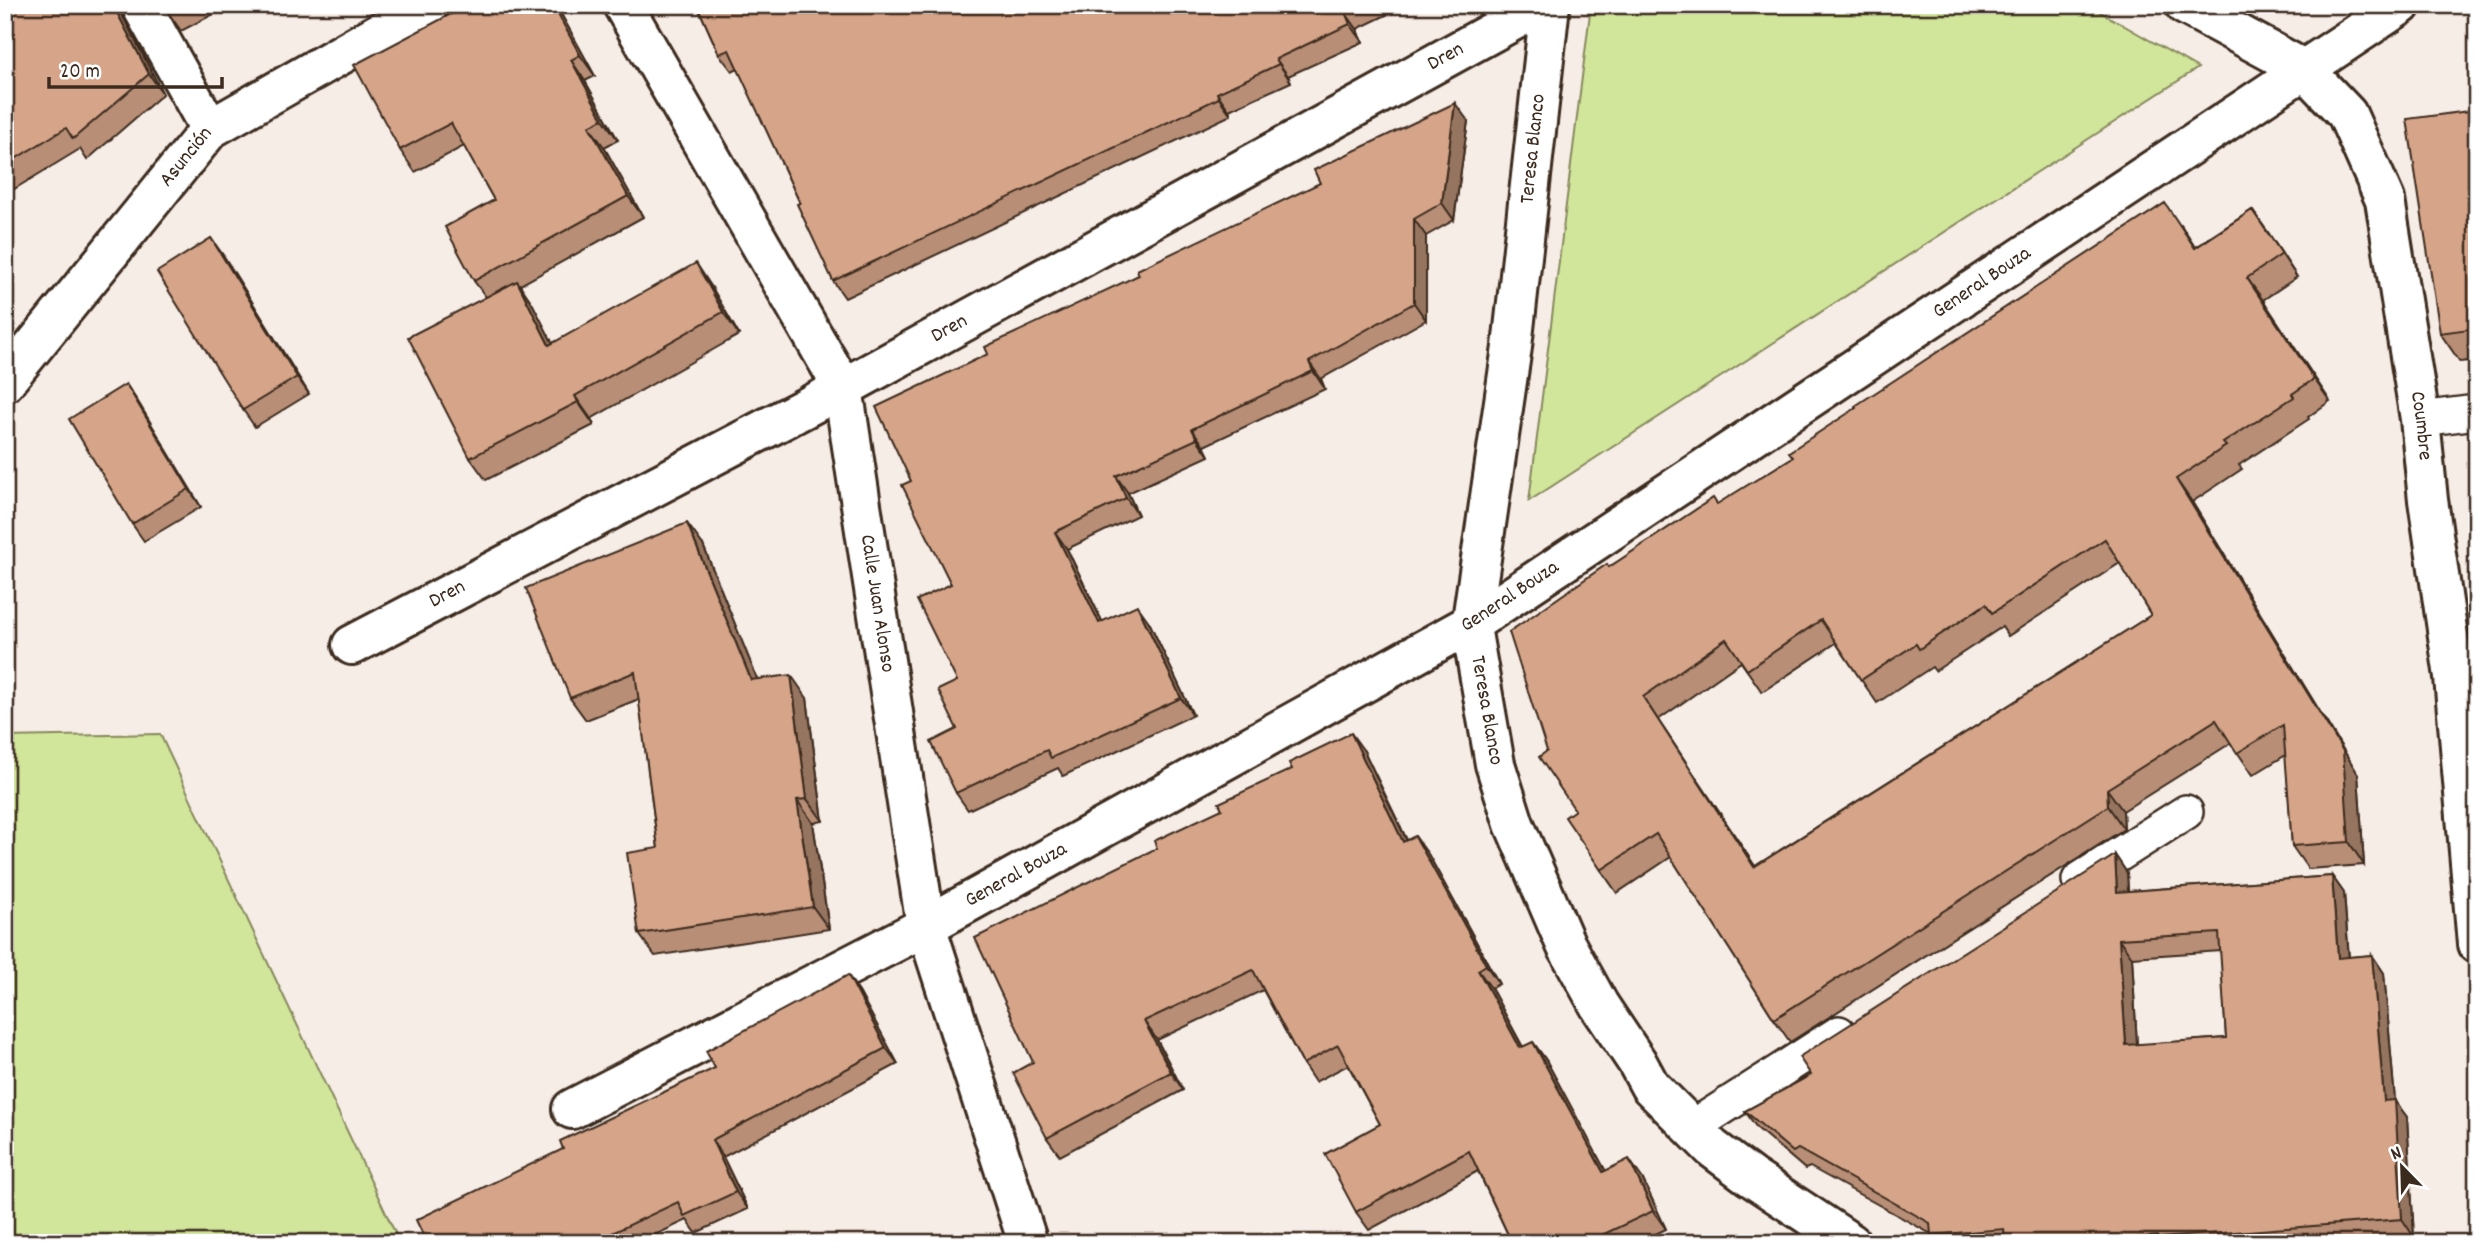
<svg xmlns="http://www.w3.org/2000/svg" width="2482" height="1248" viewBox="0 0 2482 1248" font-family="Dekko,sans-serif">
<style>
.green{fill:#d1e69b;stroke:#86885c;stroke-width:2}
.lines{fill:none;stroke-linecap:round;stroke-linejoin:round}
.service-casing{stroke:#3b2a1e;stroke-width:38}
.minor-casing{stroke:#3b2a1e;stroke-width:44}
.service{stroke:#fff;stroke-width:33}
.minor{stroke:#fff;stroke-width:38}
.wall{fill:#b88e76;stroke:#3b2a1e;stroke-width:2;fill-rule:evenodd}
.shaded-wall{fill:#967460;stroke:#3b2a1e;stroke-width:2}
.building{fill:#d6a589;stroke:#3b2a1e;stroke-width:2;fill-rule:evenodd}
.labels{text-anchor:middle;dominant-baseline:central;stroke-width:6;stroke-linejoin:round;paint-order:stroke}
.street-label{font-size:21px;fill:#3b2a1e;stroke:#fff}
</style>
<rect width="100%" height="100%" fill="#f7ede7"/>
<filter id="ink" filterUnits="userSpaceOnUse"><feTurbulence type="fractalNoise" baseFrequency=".0143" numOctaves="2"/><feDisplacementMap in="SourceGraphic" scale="14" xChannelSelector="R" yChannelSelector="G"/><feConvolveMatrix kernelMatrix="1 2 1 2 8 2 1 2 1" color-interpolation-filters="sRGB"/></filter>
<g filter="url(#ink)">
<!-- green -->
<g class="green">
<polygon points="1591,5 2088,5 2198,68 1529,501"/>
<polygon points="160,734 400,1243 5,1243 5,737"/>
</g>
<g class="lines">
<!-- service casing -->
<g class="service-casing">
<g id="service">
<polyline points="2420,419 2477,412"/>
<polyline points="2079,880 2186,812"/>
<polyline points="1691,1128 1839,1033"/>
</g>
</g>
<!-- minor casing -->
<g class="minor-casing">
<g id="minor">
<polyline points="141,5 210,129"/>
<path id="s1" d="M623,5L843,388L926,926L1028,1243"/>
<path id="s2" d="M1550,5L1512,347L1471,627L1495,764L1514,824L1566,945L1599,1005L1637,1062L1650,1086L1712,1148L1751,1177L1851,1243"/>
<path id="s3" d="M2185,5L2305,70L2347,114L2385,200L2420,419L2428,500L2454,677L2477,944"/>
<path id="s4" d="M5,382L210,129L428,5"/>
<path id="s5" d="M352,645L843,388L1542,5"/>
<path id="s6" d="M572,1109L926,926L1472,623L2401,5"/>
</g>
</g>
<!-- service -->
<use href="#service" class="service"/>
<!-- minor -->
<use href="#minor" class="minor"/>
</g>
<!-- wall -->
<g class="wall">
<polygon points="5,5 120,5 122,15 163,94 87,160 80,149 11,191 5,183"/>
<polygon points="163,5 231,5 181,31"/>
<polygon points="556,5 595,76 585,81 618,140 604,147 643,217 520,285 532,303 552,343 711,286 739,335 591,419 594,425 486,480 470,458 486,297 474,281 494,200 464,146 415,172 400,150"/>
<polygon points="690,5 1407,5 1357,29 1363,42 1288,76 1291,82 1229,110 1231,115 845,298 833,281 800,203 738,68 732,71 719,54 698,7 693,10"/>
<polygon points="2477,110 2477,360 2460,362 2440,333"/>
<polygon points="1468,121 1454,220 1426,236 1426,320 1321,379 1325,389 1204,446 1209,456 1128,493 1138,515 1067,549 1102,621 1149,622 1193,715 1063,776 1058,768 968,810 956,793 957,681 951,584 911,481 988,354 1139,275"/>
<path d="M2252,210L2297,277L2263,300L2330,401L2308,417L2309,419L2239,465L2242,469L2192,502L2358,774L2364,865L2308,869L2292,846L2286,755L2253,775L2231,743L2123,811L2124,829L1790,1042L1774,1019L1671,857L1617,893L1601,870L1575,810L1547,751L1609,567L1718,504L1793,457L1856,408L2181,225L2195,247ZM2120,563L2151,615L1755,866L1658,720L1741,662L1762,692L1836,643L1877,703L1932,667L1935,671L2002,627L2008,636Z"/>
<polygon points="223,255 309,394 255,427 243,410"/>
<polygon points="138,402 201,507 144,541 132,524"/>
<polygon points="703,545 757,680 807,698 823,821 813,823 829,929 655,956 639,934 658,848 639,699 586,720 570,698"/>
<polygon points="1364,751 1407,840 1428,854 1470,930 1499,984 1491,988 1523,1047 1533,1042 1546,1060 1605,1171 1642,1178 1666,1229 1637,1243 1512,1243 1478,1171 1369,1230 1356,1212 1380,1124 1348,1065 1315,1082 1303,1064 1263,990 1157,1040 1183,1090 1060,1156 1047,1138 1033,1062"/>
<path d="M2115,855L2127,873L2128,891L2332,876L2344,893L2349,957L2372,955L2384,973L2395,1101L2407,1117L2414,1237L2336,1243H1936L1931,1234L1810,1167L1805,1169L1757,1128L1745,1111L1811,1075ZM2221,951L2226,1038L2137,1045L2132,957Z"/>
<polygon points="859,992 898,1064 723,1157 748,1209 696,1233 687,1220 638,1243 427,1243 563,1149"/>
</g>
<!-- shaded-wall -->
<g class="shaded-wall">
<polygon points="113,5 120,5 122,15 163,94 149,74"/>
<polygon points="553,5 556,5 595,76 580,55"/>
<polygon points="1345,12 1357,29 1363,42 1350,24"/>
<polygon points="1276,59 1288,76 1291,82 1279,64"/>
<polygon points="571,60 585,81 618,140 603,119"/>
<polygon points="1217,93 1229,110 1231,115 1219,98"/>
<polygon points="1455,103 1468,121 1454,220 1442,203"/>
<polygon points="589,126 604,147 643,217 628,196"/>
<polygon points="2252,210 2268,232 2297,277 2282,254"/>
<polygon points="1414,219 1426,236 1426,320 1414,303"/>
<polygon points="211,238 223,255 309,394 297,377"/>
<polygon points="696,263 711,286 739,335 723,312"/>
<polygon points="2247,278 2263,300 2330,401 2314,379"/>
<polygon points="517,281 532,303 565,367 549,345"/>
<polygon points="1309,362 1321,379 1325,389 1313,371"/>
<polygon points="126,384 138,402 201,507 189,489"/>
<polygon points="575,396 591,419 594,425 578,402"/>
<polygon points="1192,429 1204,446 1209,456 1197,439"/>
<polygon points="1116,476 1128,493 1138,515 1126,498"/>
<polygon points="2176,479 2192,502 2358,774 2364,865 2349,842"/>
<polygon points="687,523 703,545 767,703 751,680"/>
<polygon points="1055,532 1067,549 1111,640 1099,623"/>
<polygon points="1137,605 1149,622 1193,715 1181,698"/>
<polygon points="791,675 807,698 823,821 807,799"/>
<polygon points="1643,697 1658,720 1770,889 1754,867"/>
<polygon points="1351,733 1364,751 1416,860 1403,842"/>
<polygon points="2107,789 2123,811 2124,829 2108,806"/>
<polygon points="797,800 813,823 829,929 813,907"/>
<polygon points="1415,836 1428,854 1499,984 1486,965"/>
<polygon points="2115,855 2127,873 2129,909 2117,892"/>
<polygon points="2332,876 2344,893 2350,975 2338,958"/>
<polygon points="2119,939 2132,957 2138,1063 2126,1045"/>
<polygon points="2372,955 2384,973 2395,1101 2407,1117 2414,1237 2402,1219 2384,1101"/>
<polygon points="1478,970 1491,988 1533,1067 1520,1048"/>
<polygon points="848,975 859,992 898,1064 886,1048"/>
<polygon points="1144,1021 1157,1040 1183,1090 1171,1072"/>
<polygon points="1533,1042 1546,1060 1616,1190 1603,1172"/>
<polygon points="712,1140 723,1157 748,1209 736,1192"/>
<polygon points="1629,1159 1642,1178 1666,1229 1653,1211"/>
</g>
<!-- building -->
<g class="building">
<polygon points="5,5 113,5 149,74 73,139 66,128 5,165"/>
<polygon points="163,5 176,5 166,10"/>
<polygon points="468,5 553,5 580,55 571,60 603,119 589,126 628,196 474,281 445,227 494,200 451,123 400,150 354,65"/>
<polygon points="697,5 1359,5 1345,12 1350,24 1276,59 1279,64 1217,93 1219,98 833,281 797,204 800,203 729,50 719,54"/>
<polygon points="1455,103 1442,203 1414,219 1414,303 1309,362 1313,371 1192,429 1197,439 1116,476 1126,498 1055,532 1099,623 1137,605 1181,698 1051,758 1047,750 956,793 931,742 957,729 938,690 957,681 917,600 951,584 902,485 911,481 876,407 988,354 985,347 1139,275 1137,270 1320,183 1314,170"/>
<polygon points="2477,110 2477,328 2440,333 2407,119"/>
<path d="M2165,203L2195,248L2252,210L2282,254L2247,278L2314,379L2292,394L2294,397L2223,443L2226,446L2176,479L2343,751L2349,842L2292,846L2283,725L2237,753L2216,720L2107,789L2108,806L1774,1019L1656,834L1601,870L1565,817L1575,810L1539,757L1547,751L1509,632L1607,564L1609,567L1713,498L1717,504L1793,457L1789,452L1856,408L1855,406ZM2105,539L2151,615L1754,867L1643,697L1726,639L1747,670L1821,620L1861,680L1916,644L1919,649L1986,604L1992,613Z"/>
<polygon points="211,238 297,377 243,410 157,272"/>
<polygon points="696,263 723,312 575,396 578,402 470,458 408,337 517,281 549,345"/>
<polygon points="126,384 189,489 132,524 69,419"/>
<polygon points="2477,514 2477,561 2471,515"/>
<polygon points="687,523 751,680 791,675 807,799 797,800 813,907 639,934 627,853 658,848 635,672 570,698 526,588"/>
<polygon points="1351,733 1403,842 1415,836 1457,912 1486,965 1478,970 1520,1048 1533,1042 1603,1172 1629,1159 1653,1211 1585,1243 1512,1243 1469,1151 1356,1212 1325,1154 1380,1124 1338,1045 1303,1064 1253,970 1144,1021 1171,1072 1047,1138 1013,1073 1033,1062 975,938 1157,848 1154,841 1222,809 1219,803 1292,769 1289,763"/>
<path d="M2115,855L2117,892L2332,876L2338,958L2372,955L2384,1101L2395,1100L2402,1219L2158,1238L2157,1236L2081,1242L2080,1238L2005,1243L2004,1229L1931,1235L1930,1223L1798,1149L1793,1152L1745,1111L1811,1075L1799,1057ZM2219,933L2226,1038L2126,1045L2119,939Z"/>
<polygon points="848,975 886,1048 712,1140 736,1192 684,1216 678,1202 591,1243 427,1243 416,1220 563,1149 560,1141 715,1068 706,1051"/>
</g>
</g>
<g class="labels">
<!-- street labels -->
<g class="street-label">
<text stroke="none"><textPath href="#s5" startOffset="1242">Dren</textPath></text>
<text transform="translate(1534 149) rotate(-84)">Teresa Blanco</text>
<text stroke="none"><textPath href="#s4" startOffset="289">Asunción</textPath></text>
<text stroke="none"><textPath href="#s6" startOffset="1636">General Bouza</textPath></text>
<text stroke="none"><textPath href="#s5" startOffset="676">Dren</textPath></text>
<text stroke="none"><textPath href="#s3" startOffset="520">Coumbre</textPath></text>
<text stroke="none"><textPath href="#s5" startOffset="108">Dren</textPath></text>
<text stroke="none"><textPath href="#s6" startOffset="1069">General Bouza</textPath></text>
<text stroke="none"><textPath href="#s1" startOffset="660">Calle Juan Alonso</textPath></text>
<text stroke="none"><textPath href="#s2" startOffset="712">Teresa Blanco</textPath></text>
<text stroke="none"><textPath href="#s6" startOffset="502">General Bouza</textPath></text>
</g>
</g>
<!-- margin -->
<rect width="2482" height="1248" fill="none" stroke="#fff" stroke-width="28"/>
<rect x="14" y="14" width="2454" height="1220" fill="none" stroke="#3b2a1e" stroke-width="2.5" filter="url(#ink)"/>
<!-- north arrow -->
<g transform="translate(2402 1167) rotate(337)" stroke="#ffffff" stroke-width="5" paint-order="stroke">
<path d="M0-5L12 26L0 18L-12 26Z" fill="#3b2a1e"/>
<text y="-10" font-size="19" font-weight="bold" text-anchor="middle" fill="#3b2a1e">N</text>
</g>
<!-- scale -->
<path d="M49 77v10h173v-10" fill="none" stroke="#3b2a1e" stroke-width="3.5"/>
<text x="60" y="77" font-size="21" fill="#3b2a1e" stroke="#ffffff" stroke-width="5" paint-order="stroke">20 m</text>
</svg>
